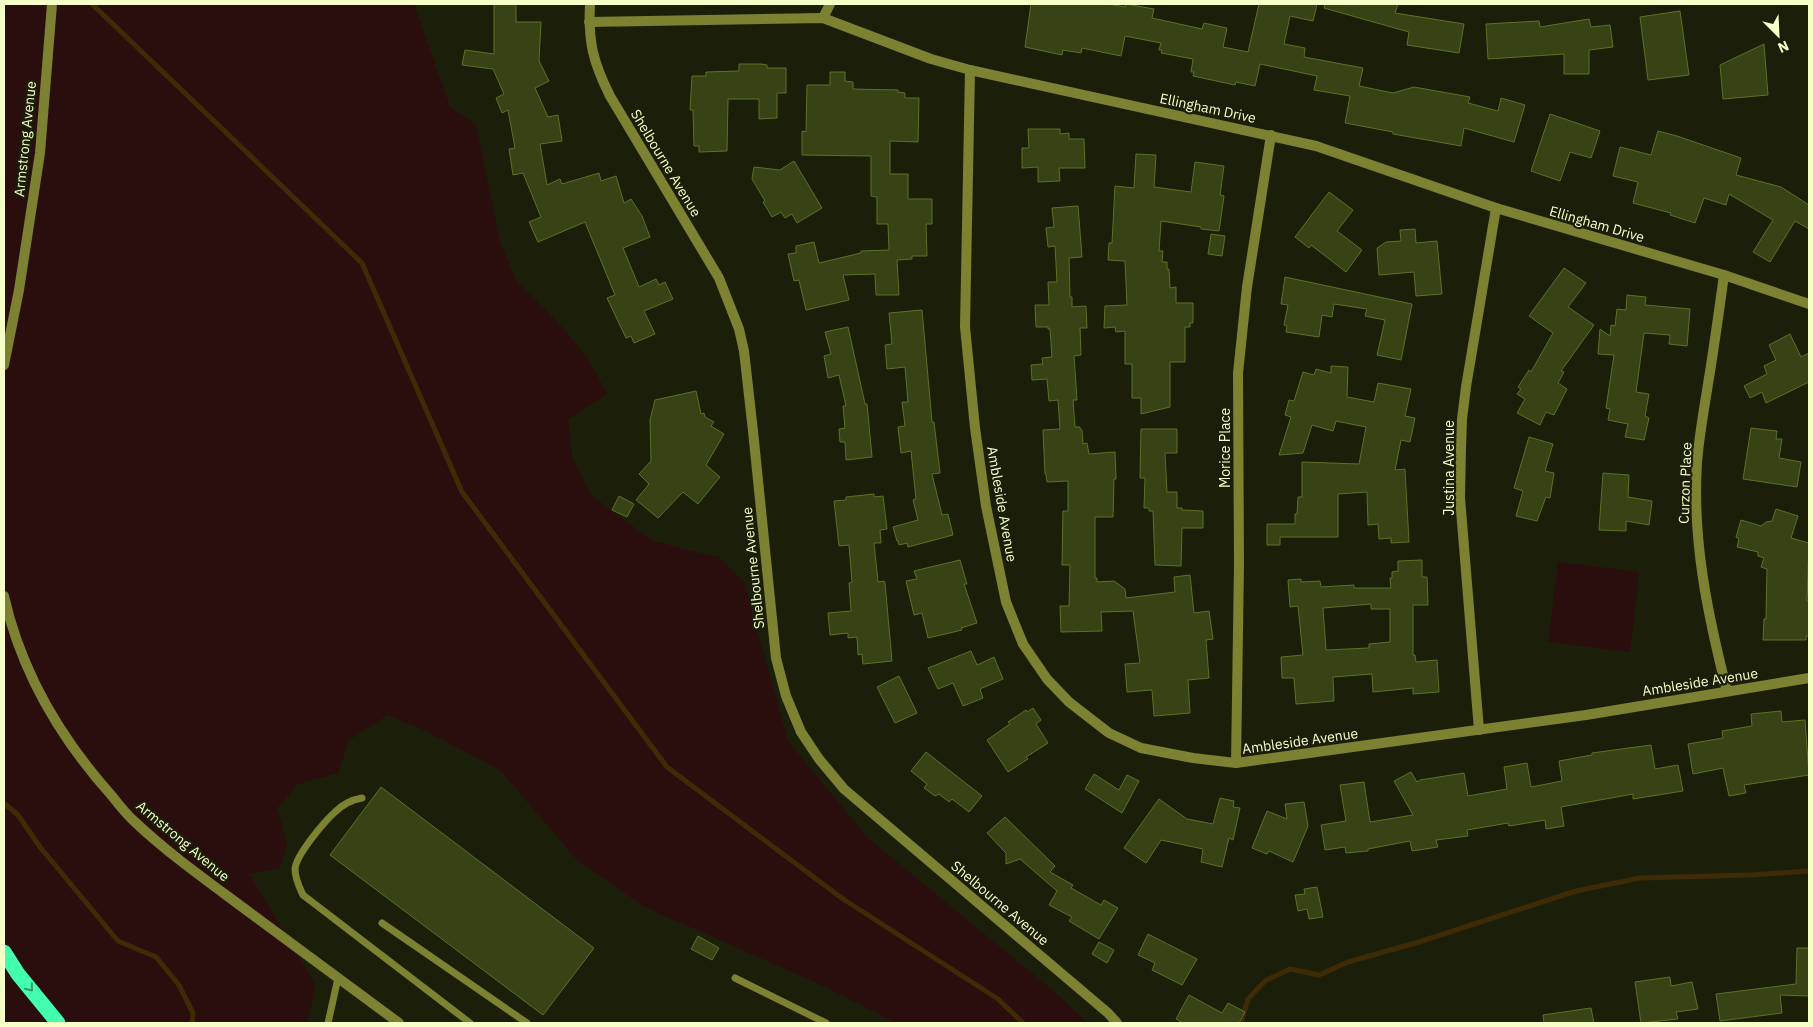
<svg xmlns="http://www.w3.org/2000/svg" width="1813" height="1027" viewBox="0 0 1813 1027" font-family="'IBM Plex Sans',sans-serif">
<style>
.green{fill:#2a0d0d}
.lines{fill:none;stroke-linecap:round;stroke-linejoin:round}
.stream{stroke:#3e2b05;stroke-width:5}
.building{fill:#374215;stroke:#5e7025;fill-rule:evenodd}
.service{stroke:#7c8231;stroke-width:7}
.minor{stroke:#7c8231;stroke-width:10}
.tertiary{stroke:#7c8231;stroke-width:10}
.motorway{stroke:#43ffad;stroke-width:15}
.oneway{stroke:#319a64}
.labels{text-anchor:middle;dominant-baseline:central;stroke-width:4.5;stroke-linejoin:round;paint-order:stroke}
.street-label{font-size:14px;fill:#f7ffc8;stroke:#1b1f0a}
</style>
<rect width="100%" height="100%" fill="#1b1f0a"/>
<!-- green -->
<g class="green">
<polygon points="4,4 414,4 450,107 476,124 500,242 517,282 554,318 588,358 607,394 568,419 572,457 591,495 651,540 687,550 719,557 744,582 788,741 869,839 1051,989 1088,1023 896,1023 826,987 645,907 578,861 500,770 424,730 388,715 349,740 338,773 298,784 277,808 287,843 280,868 249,874 316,985 307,1023 4,1023"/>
<polygon points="1558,562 1639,572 1630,652 1548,642"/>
</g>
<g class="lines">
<!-- stream -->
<g class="stream">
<polyline points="92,4 362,263 462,492 667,767 843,899 998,999 1023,1023"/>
<polyline points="4,803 18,815 40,847 118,941 156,957 179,985 193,1013 192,1023"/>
<polyline points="1241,1023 1248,999 1265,981 1290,969 1319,975 1348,962 1419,942 1576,891 1640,878 1751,875 1809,871"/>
</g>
</g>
<!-- building -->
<g class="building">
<polygon points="494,4 516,4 516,22 541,22 539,61 549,81 535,88 548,117 558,115 562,141 540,144 547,185 560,179 562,184 599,173 601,181 616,176 624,203 631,199 642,216 650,237 623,248 639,287 656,279 659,285 665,282 673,299 644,311 655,334 634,343 631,336 626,338 607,298 615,295 585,222 538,242 529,222 541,217 523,173 513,175 509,149 515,148 508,110 502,113 496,98 504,94 493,69 462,65 465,50 494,54"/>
<polygon points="1031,4 1108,4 1125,7 1126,4 1154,9 1152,18 1202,29 1204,23 1227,28 1223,47 1248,52 1259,4 1317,4 1313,21 1290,16 1284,44 1305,48 1304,57 1363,68 1359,86 1393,93 1414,87 1470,97 1468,103 1498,111 1501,98 1525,105 1514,142 1464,128 1461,146 1393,134 1393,132 1345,123 1350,96 1314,90 1317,76 1260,64 1255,86 1236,82 1235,85 1193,76 1194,72 1191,72 1193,59 1161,53 1162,50 1159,50 1161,43 1125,36 1121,56 1082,48 1081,53 1063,50 1062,55 1025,47"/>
<polygon points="1325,4 1398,4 1395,13 1464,24 1459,53 1407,45 1409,32 1324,8"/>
<polygon points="1680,11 1689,75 1648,80 1640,17"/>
<polygon points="1589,19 1591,27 1610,25 1613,47 1589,50 1589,74 1564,74 1564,54 1488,59 1486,24 1539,21 1540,27"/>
<polygon points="1764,44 1768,95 1723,99 1720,65"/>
<polygon points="739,64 761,64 767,65 767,68 786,68 786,93 777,93 777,118 759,119 759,99 728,99 727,151 699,152 699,146 694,146 693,110 690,110 692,76 706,76 706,72 739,71"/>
<polygon points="830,72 845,72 845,81 853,82 853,89 898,90 898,92 905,93 905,98 919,98 918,142 890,141 890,174 908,174 908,199 932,199 932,224 926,224 927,256 912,256 912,259 897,260 899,295 876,295 875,274 843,275 849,300 806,310 799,280 794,281 788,254 796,253 796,246 814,242 819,263 861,253 861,251 889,250 888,224 877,224 877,197 871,196 871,156 802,155 802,131 806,132 807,85 830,85"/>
<polygon points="1550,114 1600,131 1591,158 1570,152 1560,181 1531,171"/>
<polygon points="1028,129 1060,129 1060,134 1069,133 1069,139 1084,139 1085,168 1059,168 1060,181 1038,182 1038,167 1022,168 1022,148 1029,148"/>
<polygon points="1658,131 1677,136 1741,158 1736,175 1781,187 1809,205 1809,229 1795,221 1770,262 1753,252 1773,220 1729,194 1726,205 1704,198 1695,223 1670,215 1671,213 1633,203 1638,182 1613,176 1620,147 1651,155"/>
<polygon points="1136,154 1156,155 1154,187 1191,192 1195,162 1224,166 1220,195 1224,196 1219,231 1201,229 1201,227 1161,221 1159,251 1163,251 1162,262 1167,262 1167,269 1169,269 1170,288 1176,287 1176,303 1193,303 1193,323 1190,323 1190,327 1185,327 1185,362 1170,362 1170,407 1141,414 1141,398 1132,398 1132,364 1125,364 1125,331 1116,332 1115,327 1104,328 1105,306 1127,305 1125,261 1108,260 1109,243 1112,243 1115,186 1134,188"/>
<polygon points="794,161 822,208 797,223 792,214 785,218 781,212 772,217 763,202 765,201 752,179 754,167 780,170"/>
<polygon points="1329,192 1353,210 1337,231 1362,250 1346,272 1311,245 1309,248 1295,237"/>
<polygon points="1078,206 1082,257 1069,258 1070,297 1072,297 1072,307 1086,306 1087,328 1080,328 1081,355 1074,356 1077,400 1073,400 1075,427 1080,427 1080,429 1082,430 1083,444 1087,443 1089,454 1115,452 1116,479 1114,479 1113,517 1095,517 1095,578 1097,578 1097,582 1114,581 1125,589 1126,598 1175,592 1174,577 1190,575 1194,613 1209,611 1213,639 1206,640 1209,678 1188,680 1190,713 1154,716 1152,690 1127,692 1125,664 1140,663 1133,611 1101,612 1102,631 1061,632 1060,606 1069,606 1070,565 1062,565 1063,511 1068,511 1068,481 1047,482 1046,474 1045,474 1043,430 1060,429 1058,400 1049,401 1047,379 1032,380 1031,365 1043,364 1042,358 1052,357 1050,329 1048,329 1048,327 1036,327 1035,305 1049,305 1048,282 1057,282 1055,246 1048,247 1046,228 1054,227 1052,208"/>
<polygon points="1415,229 1416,243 1437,241 1442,294 1416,296 1414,272 1379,275 1377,248 1386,242 1401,241 1400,230"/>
<polygon points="1211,234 1225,236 1222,256 1208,254"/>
<polygon points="1564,268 1586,283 1568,307 1594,325 1561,371 1564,372 1558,383 1567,389 1554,415 1546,412 1540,425 1517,413 1525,399 1517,394 1521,389 1518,387 1529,370 1531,372 1553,333 1529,316"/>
<polygon points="1285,277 1412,304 1401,360 1377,355 1385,320 1365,316 1367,309 1334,304 1332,317 1322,315 1319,337 1286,332 1287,326 1284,325 1288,305 1281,304"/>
<polygon points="1627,295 1646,297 1645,305 1690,309 1687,346 1669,344 1670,335 1644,333 1636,392 1649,394 1645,416 1649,418 1644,440 1625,437 1628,424 1608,420 1610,409 1606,408 1614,355 1598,354 1600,329 1610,336 1611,325 1615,326 1617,309 1626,310"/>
<polygon points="922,310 932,422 934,422 940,473 932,474 942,515 948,514 953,535 908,547 907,543 899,545 898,541 897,541 893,527 918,520 913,500 916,499 911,451 901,453 898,427 905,426 902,402 908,402 905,367 887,369 885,345 892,344 889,313"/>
<polygon points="848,327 865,404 867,404 872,457 846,460 845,442 840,442 839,429 845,428 843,406 846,406 839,375 828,378 824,356 831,354 825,332"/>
<polygon points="1790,334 1801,357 1809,353 1809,382 1766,403 1762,392 1750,398 1744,386 1767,374 1764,366 1776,360 1769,345"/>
<polygon points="1331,366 1348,367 1347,397 1374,402 1378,383 1411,389 1405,416 1415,418 1410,442 1401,440 1395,470 1405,469 1409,542 1391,543 1391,538 1379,539 1378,524 1368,525 1367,492 1338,494 1338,537 1280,537 1280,545 1267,545 1267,524 1295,524 1295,514 1297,514 1298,497 1302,497 1302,462 1359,464 1366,427 1336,421 1333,431 1312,425 1303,453 1279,455 1291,417 1285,415 1289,400 1294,401 1303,372 1314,375 1316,369 1331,373"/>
<polygon points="696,391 701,414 704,413 705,417 714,422 711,426 724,434 706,465 720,477 698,504 683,492 658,518 636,500 649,484 639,474 651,461 650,420 655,400"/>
<polygon points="1751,428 1777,431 1776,439 1782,439 1779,458 1801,462 1797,487 1743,479"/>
<polygon points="1141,429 1177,429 1177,453 1165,453 1167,492 1177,492 1177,508 1182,508 1182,510 1203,511 1203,528 1182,528 1181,566 1155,565 1153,511 1149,511 1149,508 1144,508 1145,478 1140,478"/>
<polygon points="1529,437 1553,444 1545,471 1554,473 1550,498 1546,497 1537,521 1516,516 1523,491 1514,488"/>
<polygon points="1603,473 1629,475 1628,497 1652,501 1649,525 1626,521 1626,531 1599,530"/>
<polygon points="874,494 874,497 883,496 887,529 880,530 881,543 874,543 878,582 884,581 885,583 892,661 863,664 862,654 858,655 857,637 848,638 848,633 830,635 828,613 851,611 849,583 852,582 849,545 839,546 834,501 846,500 846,497"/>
<polygon points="619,496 634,504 627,517 612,510"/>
<polygon points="1776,509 1798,516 1791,538 1809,543 1807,601 1809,601 1809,636 1806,636 1806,640 1763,640 1764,619 1766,619 1767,569 1761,567 1764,558 1758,556 1758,552 1737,547 1739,539 1736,537 1741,520 1761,526 1766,522 1772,521"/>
<polygon points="960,560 967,584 964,584 977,623 961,628 962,630 928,638 922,613 914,615 906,581 917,579 914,571"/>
<path d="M1422,560V577H1427L1428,605H1413V655H1415L1416,662L1437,660L1439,692L1413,694V688L1373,692L1372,674L1333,677L1334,701L1296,704L1294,678H1282L1281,657L1303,655L1298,606L1290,607L1288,580L1301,579V582L1320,581L1321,587L1354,585V588H1391L1390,578H1392V572L1398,571V561ZM1371,604V609H1390V642L1369,644V648L1326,650L1323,608Z"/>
<polygon points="971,651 977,665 994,657 1003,679 980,689 983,698 963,706 953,683 938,689 928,668"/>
<polygon points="899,676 917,713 895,723 877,687"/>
<polygon points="1033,708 1041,720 1036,724 1048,743 1026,757 1028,759 1008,772 987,740 1010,724 1008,722 1026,710 1027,712"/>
<polygon points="1781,711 1782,722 1805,720 1809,775 1744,785 1746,793 1729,796 1723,768 1693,774 1688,744 1723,738 1722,731 1752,726 1751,714"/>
<polygon points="1651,745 1655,769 1678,765 1683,791 1633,799 1633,794 1561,807 1564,826 1546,829 1545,820 1509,826 1508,823 1467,830 1468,836 1436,840 1438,847 1412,851 1410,841 1368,849 1368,851 1346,853 1345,847 1325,850 1321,825 1346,821 1340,785 1364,782 1370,822 1413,815 1394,781 1411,772 1417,782 1420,780 1464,773 1468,796 1507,789 1504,767 1527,763 1531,787 1562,781 1559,761 1592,755 1592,753"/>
<polygon points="926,752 982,796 969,812 952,799 949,802 939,794 935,796 924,788 927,784 911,771"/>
<polygon points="1094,774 1119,790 1127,775 1139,781 1122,813 1085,789"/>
<polygon points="381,787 594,948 543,1015 330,855"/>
<polygon points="1220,798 1234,801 1233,807 1240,808 1233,840 1229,838 1222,867 1201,862 1203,849 1161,840 1146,863 1124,848 1159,799 1187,819 1213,824"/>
<polygon points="1304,802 1308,826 1293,862 1269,851 1267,854 1252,848 1267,811 1287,819 1285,804"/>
<polygon points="1005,817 1055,866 1050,872 1073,885 1071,888 1101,905 1104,900 1118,908 1099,939 1069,921 1072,917 1049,905 1057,891 1020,859 1006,864 1006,853 987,833"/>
<polygon points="1317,887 1323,917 1309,919 1307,909 1298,911 1295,895 1305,894 1304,889"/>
<polygon points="1148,934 1197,959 1182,985 1152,970 1155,963 1138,955"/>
<polygon points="698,936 719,948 712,960 691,949"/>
<polygon points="1099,942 1114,950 1107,963 1092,954"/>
<polygon points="1797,948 1809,948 1809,996 1780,995 1782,1013 1720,1021 1716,994 1796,984"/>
<polygon points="1670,977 1671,986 1692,982 1698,1009 1676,1012 1678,1019 1641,1023 1635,982"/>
<polygon points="1189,995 1222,1013 1228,1003 1245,1012 1239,1023 1183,1023 1176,1019"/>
<polygon points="1591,1008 1594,1023 1544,1023 1543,1015"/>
</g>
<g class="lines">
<!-- service -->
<g class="service">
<path d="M362,798C351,800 342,805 335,812C324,822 296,855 295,869C295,879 299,886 303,895L470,1023"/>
<polyline points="382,923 527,1023"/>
<polyline points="735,978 826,1023"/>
<polyline points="328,1023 338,978"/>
</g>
<!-- minor -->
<g class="minor">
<path d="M590,4C588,42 593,62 610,96L719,278L739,329L744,351L753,431L776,658L786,696L801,732L819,759L844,789L1108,1013L1117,1023"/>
<polyline points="823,18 830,4"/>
<polyline points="589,22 823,18 931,59 970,70 1316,146 1496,208 1724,275 1809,304"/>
<polyline points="970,70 965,327 975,428 986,506 1006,602 1023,644 1047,679 1069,702 1109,733 1141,748 1193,758 1236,763 1586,715 1809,678"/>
<path d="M1724,275C1719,311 1714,348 1708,384C1704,410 1699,436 1697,463C1692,541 1708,616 1727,691"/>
<polyline points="1479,730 1460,498 1461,448 1462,419 1466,387 1496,208"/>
<polyline points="1236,763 1239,564 1238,373 1247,287 1271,135"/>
</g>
<!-- tertiary -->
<g class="tertiary">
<polyline points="4,365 19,290 40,153 52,4"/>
<path d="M4,596C21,671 61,739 112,796C119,805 126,814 135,822C171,856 213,885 253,915C302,951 350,987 399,1023"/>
</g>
<!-- motorway -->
<polyline class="motorway" points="4,952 18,974 58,1023"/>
</g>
<!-- one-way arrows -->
<defs><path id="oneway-chevron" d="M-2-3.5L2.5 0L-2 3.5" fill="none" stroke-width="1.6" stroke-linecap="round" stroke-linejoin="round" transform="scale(1.25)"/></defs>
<use class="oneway" href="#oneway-chevron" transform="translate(30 988) rotate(51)"/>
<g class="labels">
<!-- street labels -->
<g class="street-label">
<text transform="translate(1208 108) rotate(12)">Ellingham Drive</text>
<text transform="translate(25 139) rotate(-84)">Armstrong Avenue</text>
<text transform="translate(666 163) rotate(59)">Shelbourne Avenue</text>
<text transform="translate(1597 224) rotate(16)">Ellingham Drive</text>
<text transform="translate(1225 448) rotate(-90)">Morice Place</text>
<text transform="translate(1449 468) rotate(-90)">Justina Avenue</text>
<text transform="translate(1685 483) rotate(-88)">Curzon Place</text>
<text transform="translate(1002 504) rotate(80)">Ambleside Avenue</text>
<text transform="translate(753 568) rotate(-96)">Shelbourne Avenue</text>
<text transform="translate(1700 682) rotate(-9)">Ambleside Avenue</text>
<text transform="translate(1300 741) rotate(-8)">Ambleside Avenue</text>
<text transform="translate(183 841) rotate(40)">Armstrong Avenue</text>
<text transform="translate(1000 903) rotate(40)">Shelbourne Avenue</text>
</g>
</g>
<!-- border -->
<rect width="1813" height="1027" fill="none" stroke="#f7ffc8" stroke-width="10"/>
<!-- north arrow -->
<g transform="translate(1778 35) rotate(156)" stroke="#1b1f0a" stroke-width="4" paint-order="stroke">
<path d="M0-4L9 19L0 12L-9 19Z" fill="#f7ffc8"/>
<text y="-8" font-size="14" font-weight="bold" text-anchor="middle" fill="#f7ffc8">N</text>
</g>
</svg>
